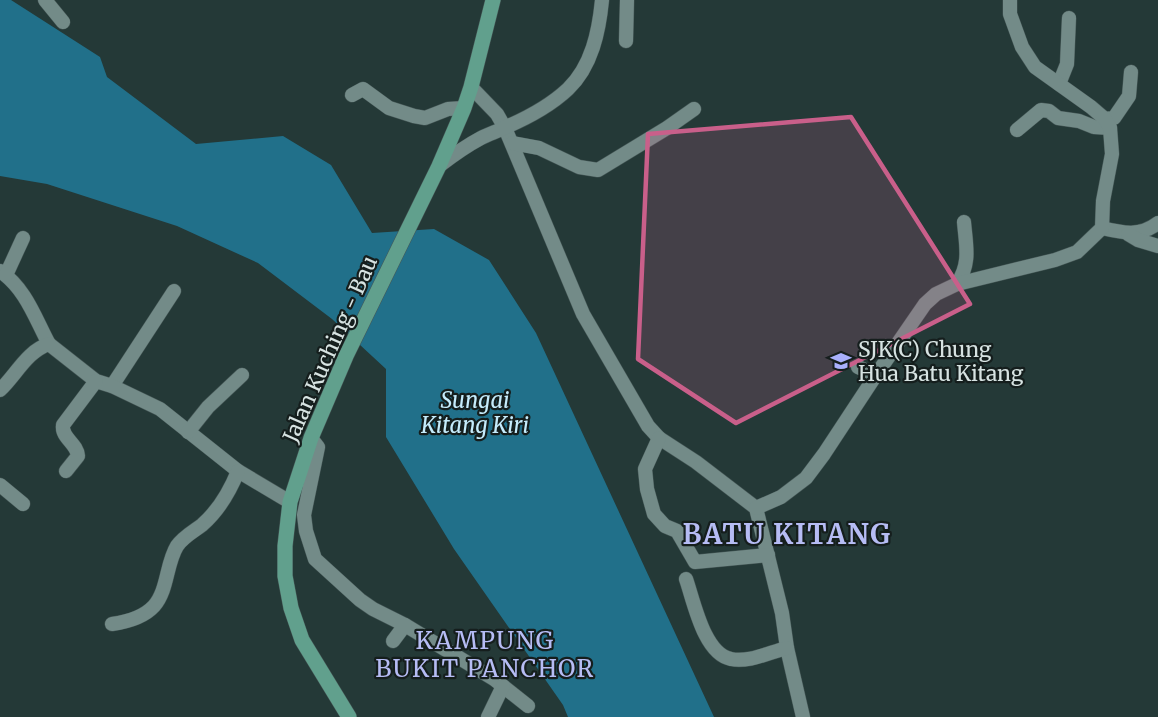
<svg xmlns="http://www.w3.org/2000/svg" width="1158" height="717" viewBox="0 0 1158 717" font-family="Merriweather,serif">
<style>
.water{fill:#21708a}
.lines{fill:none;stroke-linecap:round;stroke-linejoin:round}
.minor-casing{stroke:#455756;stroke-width:15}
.major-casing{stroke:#455756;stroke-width:16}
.minor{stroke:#738b88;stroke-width:14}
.major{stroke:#61a08d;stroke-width:15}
.marked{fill:#c95f8a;fill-opacity:0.2;stroke:#c95f8a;stroke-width:4.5;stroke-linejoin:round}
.labels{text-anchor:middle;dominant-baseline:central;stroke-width:4.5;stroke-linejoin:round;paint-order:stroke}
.street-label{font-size:21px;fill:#d7e3e2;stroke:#151e1d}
.poi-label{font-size:21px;fill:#d7e3e2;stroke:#151e1d;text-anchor:start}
.water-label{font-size:22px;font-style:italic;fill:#c5ecfc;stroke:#151e1d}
.quarter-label{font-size:24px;letter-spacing:1.5px;fill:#b6bcf4;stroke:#151e1d}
.district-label{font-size:27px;font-weight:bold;letter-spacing:1.5px;fill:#b6bcf4;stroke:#151e1d}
</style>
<rect width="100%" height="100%" fill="#243937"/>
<!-- water -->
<polygon class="water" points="0,0 11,0 100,57 107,77 196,144 283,136 331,165 372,233 434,229 489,260 536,333 714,717 568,717 563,705 454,549 386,437 386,369 332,319 258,263 177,226 47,184 0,176"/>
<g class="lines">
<!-- minor casing -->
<g class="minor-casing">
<g id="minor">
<polyline points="45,0 63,22"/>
<polyline points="626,41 627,0"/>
<polyline points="1059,84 1067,64 1069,18"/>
<polyline points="471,87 497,114 505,128 583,314 648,426 659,438 696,462 756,508 782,613 787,648 803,717"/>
<polyline points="352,95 363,89 389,108 414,116 425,118 448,109 464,108"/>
<polyline points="1105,119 1114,118 1129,96 1131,72"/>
<polyline points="1017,130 1041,110 1049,111 1058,118 1079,121 1094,127 1110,128"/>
<polyline points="512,143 539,148 579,167 598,170 667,128 694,109"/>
<path d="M439,166C452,156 466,146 481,138C489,134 498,131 506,127C527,118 551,105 568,89C592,66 599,31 602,0"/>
<path d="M1102,228C1123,233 1140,237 1158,223"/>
<polyline points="1128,234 1138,240 1158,246"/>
<path d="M0,271C26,289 35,318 49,344"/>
<polyline points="6,275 23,238"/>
<path d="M957,284C971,263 966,246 964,222"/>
<polyline points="858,367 876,375"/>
<polyline points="112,386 174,291"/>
<path d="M0,390C16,375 27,351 49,344L96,381L112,386L160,409L238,471L290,502"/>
<polyline points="188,432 208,407 242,375"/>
<polyline points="311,438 318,447 304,515 306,531 315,559 360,600 373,609 405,625 494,679 528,706"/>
<polyline points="659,438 645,469 647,489 654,514 665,526 677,531 695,562 768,555"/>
<path d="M66,471L78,456C77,443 61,438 63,425L96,381"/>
<polyline points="0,485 23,504"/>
<polyline points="756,508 781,497 806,478 824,454 876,375 925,304 936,294 957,284 1055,260 1077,252 1102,228 1103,201 1112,154 1110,128 1105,119 1091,107 1035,67 1022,47 1010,14 1010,0"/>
<path d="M686,579C694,602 704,654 731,659C748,663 770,652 787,648"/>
<path d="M112,624C126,622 144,617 154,606C168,590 166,564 177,546C183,537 194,531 202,525C218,511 230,491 238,471"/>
<polyline points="393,641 405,625"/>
<polyline points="488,717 503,686"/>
</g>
</g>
<!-- major casing -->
<g class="major-casing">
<polyline id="major" points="349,717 302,640 291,608 285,576 285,546 290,502 311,438 346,356 439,166 464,108 471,87 493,0"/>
</g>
<!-- minor -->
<use href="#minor" class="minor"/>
<!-- major -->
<use href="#major" class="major"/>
</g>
<!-- marked area -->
<path class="marked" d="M851,117L970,304L736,423L638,359L648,134Z"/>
<!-- icons -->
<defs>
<g id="school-bare" transform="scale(1.62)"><path d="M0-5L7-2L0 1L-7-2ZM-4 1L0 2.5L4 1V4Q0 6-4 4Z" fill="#a9b0fc" stroke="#151e1d" stroke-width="2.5" paint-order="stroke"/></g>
</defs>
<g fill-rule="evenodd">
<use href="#school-bare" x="841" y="361"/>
</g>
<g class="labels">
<!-- street labels -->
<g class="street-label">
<text transform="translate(330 349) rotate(-66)">Jalan Kuching - Bau</text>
</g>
<!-- poi labels -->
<g class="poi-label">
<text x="858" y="349">SJK(C) Chung<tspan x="858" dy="24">Hua Batu Kitang</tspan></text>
</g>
<!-- water labels -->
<g class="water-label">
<text x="475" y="400">Sungai<tspan x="475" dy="25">Kitang Kiri</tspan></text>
</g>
<!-- quarter labels -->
<g class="quarter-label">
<text x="485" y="640">KAMPUNG<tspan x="485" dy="28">BUKIT PANCHOR</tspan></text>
</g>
<!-- district labels -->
<g class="district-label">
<text x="787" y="534">BATU KITANG</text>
</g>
</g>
</svg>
